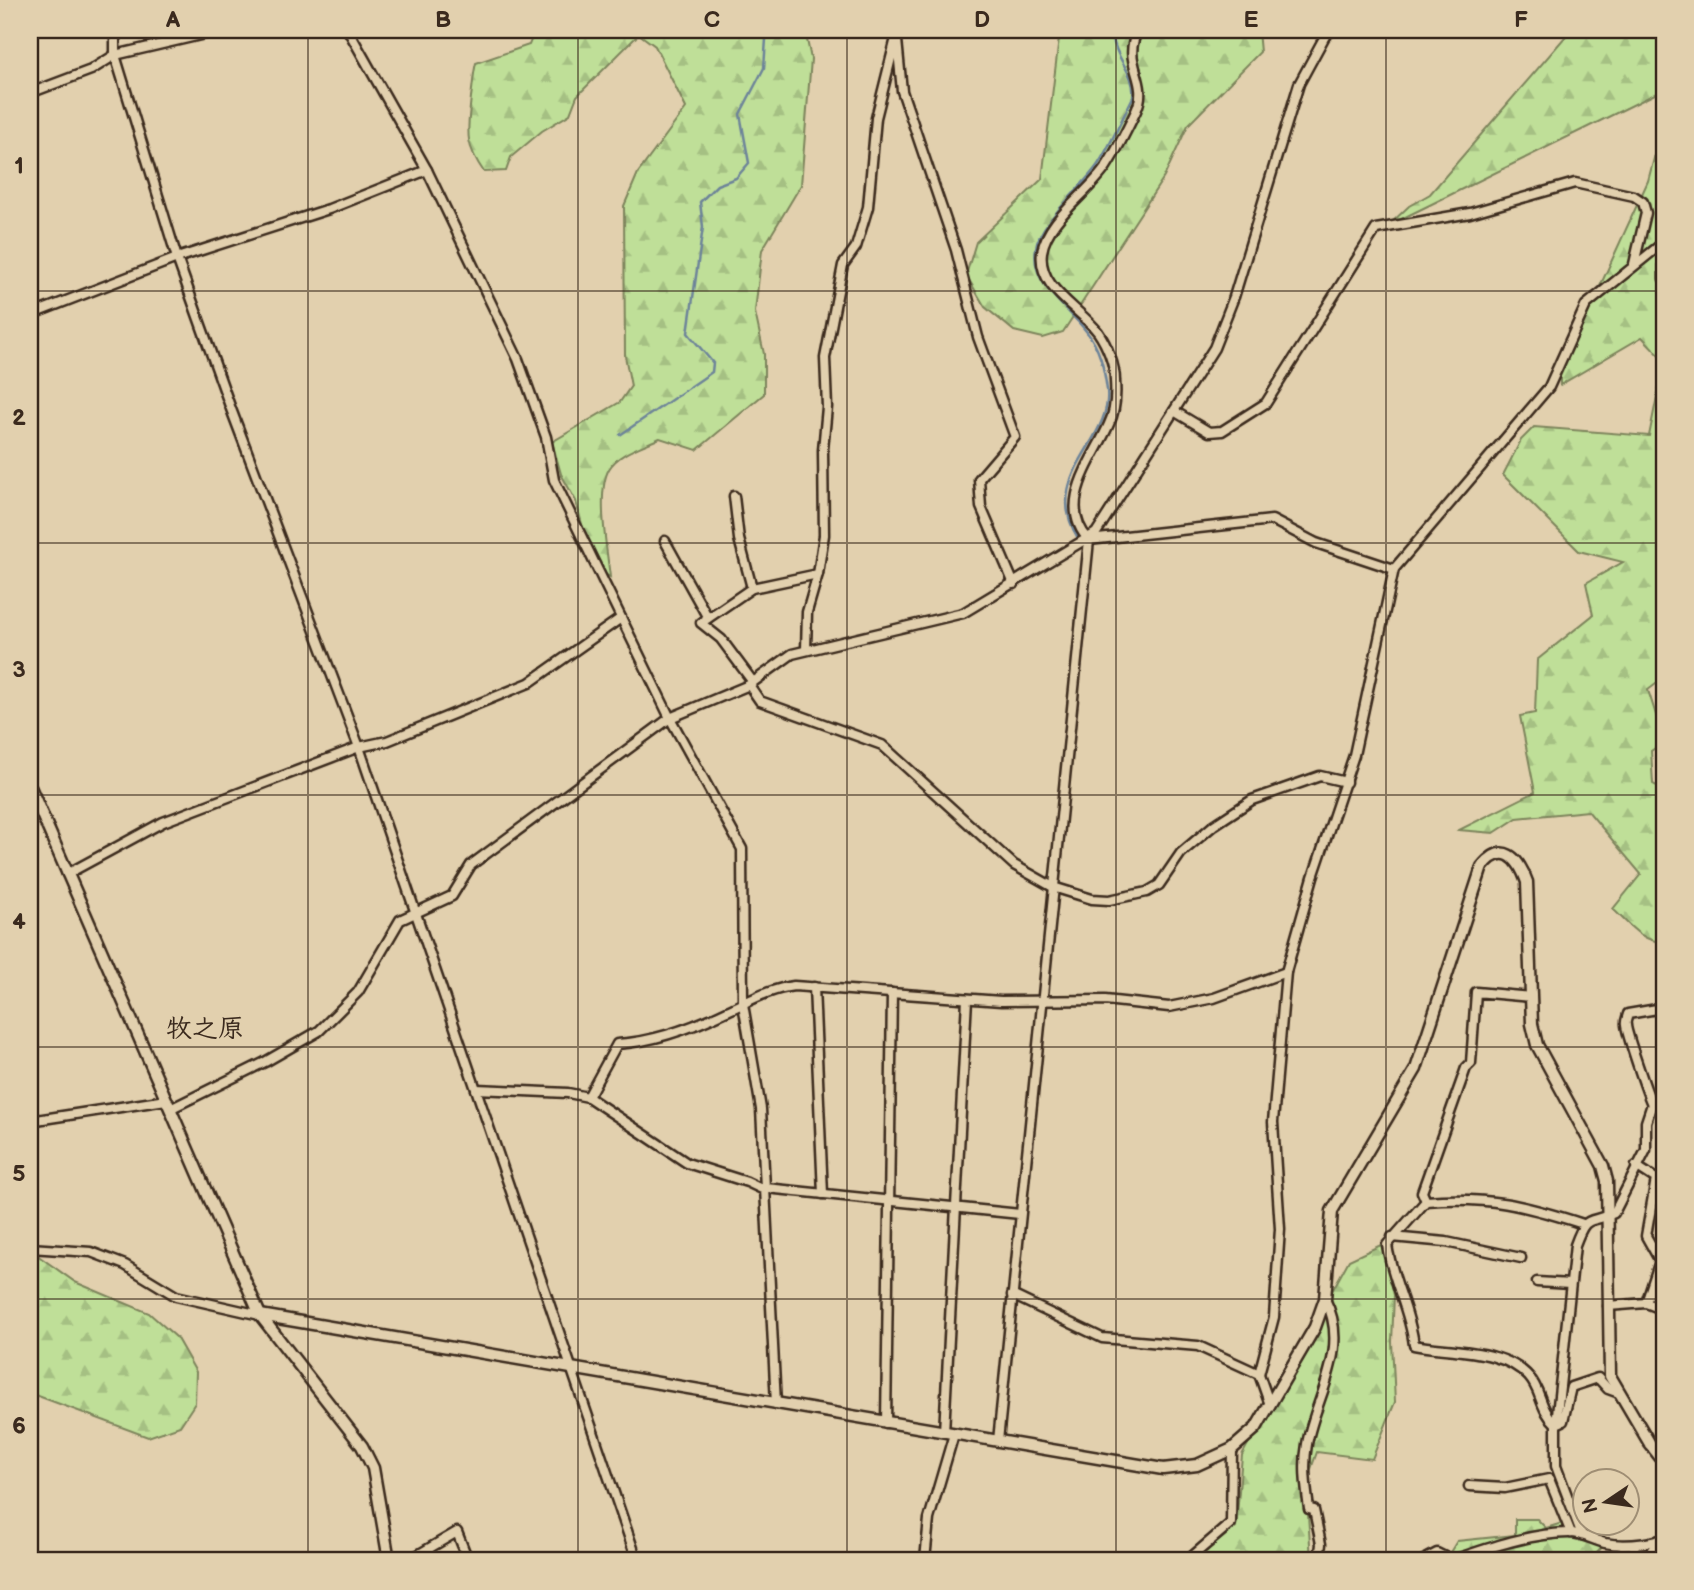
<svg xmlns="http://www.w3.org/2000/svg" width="1694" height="1590" viewBox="0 0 1694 1590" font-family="'Balsamiq Sans','Klee One',sans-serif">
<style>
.forest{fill:url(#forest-firs);stroke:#7d845b;stroke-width:2}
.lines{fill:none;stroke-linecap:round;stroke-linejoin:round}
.stream{stroke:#6d8499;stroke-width:2.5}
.minor-casing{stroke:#3b2a1e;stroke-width:13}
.tertiary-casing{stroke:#3b2a1e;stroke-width:15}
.minor{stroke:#e2d0ae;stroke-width:8}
.tertiary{stroke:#e2d0ae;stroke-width:10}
.grid{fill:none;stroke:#3b2a1e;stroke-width:2;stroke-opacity:0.55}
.labels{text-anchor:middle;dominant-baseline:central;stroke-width:5;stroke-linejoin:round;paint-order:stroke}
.quarter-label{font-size:26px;font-weight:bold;fill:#3b2a1e;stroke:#e2d0ae}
.neatline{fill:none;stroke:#3b2a1e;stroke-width:2.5}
.grid-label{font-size:23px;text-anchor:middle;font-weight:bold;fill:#3b2a1e}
</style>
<defs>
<pattern id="forest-firs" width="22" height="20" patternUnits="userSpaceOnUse" patternTransform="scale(1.75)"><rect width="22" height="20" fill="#bfdf98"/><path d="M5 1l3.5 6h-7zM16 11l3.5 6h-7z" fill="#a5c083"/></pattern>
</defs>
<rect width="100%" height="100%" fill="#e2d0ae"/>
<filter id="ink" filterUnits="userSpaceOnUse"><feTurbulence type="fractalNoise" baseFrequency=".0143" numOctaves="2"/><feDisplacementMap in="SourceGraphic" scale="14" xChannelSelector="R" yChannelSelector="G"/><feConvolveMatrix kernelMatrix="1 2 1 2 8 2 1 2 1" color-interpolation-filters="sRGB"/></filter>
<g filter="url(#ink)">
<!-- forest -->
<g class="forest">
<path d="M535,30H805L811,59L801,185L762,250L755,312L764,354V394L697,450L660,438C644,446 619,452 609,469C596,492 607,550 610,577L593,567L576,501L561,474L552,442L620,402L631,386L625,356L624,206L638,173L686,108L655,46L639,34L577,96L570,114L542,131L511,157L506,171L484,172C463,142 468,130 471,97C473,85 473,75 476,63L529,45Z"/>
<polygon points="1060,30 1255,30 1258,31 1260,52 1188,125 1164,177 1063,332 1043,338 1014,331 985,307 966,275 976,242 1042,179"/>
<polygon points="1571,30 1664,30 1664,360 1642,337 1560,385 1560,374 1648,181 1658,143 1661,91 1389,225 1409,206 1430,194"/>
<path d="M1664,362V678L1648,690L1657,718L1664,721V742L1651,751L1653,784L1664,790V942C1641,942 1629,924 1613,909L1641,874L1588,811L1517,818L1494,833L1459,830L1535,792L1520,716L1535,713L1537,660L1593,615L1586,583L1623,562L1579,551L1503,475L1521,440L1534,427L1649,436Z"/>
<polygon points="1383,1244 1394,1295 1392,1342 1395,1402 1372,1459 1317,1452 1306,1483 1311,1560 1195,1560 1236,1527 1242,1455 1349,1260"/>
<polygon points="30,1250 75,1282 149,1313 176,1337 196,1372 195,1403 180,1426 148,1437 30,1393"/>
<polygon points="1515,1519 1537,1519 1546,1528 1562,1523 1603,1546 1591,1560 1433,1560 1449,1554 1457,1541 1515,1535"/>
</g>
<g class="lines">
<!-- stream -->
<g class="stream">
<polyline points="620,435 712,372 713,363 688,333 703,227 700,202 717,185 736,178 749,163 740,114 764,68 766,39 762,30"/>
<path d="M1078,538C1040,476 1113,441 1107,390C1104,368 1100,348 1086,331C1066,305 1030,285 1036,248C1040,221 1083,188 1099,163C1112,142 1122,119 1133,97C1136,73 1116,61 1113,38L1120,30"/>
</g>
<!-- minor casing -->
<g class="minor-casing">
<g id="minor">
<polyline points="115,30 115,55 177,258 231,409 359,747 637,1560"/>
<polyline points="348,30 427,170 518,359 546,437 554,480 670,718 742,849 743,1004 761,1109 776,1404"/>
<polyline points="896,30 902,91 956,250 978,337 1015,437 979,479 981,507 1014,584"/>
<polyline points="30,93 91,70 115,55 222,30"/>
<polyline points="1664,261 1664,279"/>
<polyline points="30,315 177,258 329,209 427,170"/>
<polyline points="1174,411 1209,432 1222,431 1266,403 1376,229 1470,213 1575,183 1634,196 1643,202 1646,213 1634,264"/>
<polyline points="734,496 739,539 752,588 818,574"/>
<polyline points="1089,540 1272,520 1316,543 1394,569"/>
<polyline points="665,541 708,618"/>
<polyline points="752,588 701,623 721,639 753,682"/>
<polyline points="806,650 807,612 818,574 824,535 823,450 827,407 825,358 843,265 856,247 868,207 876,118 896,38"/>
<polyline points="749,685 760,701 882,745 1014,865 1053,887 1092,899 1109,900 1147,892 1159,885 1181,853 1214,825 1252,800 1320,776 1346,782"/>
<polyline points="67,874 163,822 359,747 387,741 529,683 621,618"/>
<polyline points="814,987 823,1194"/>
<path d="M1531,997L1476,992L1471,1063L1466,1068L1422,1192L1426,1201L1387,1245C1392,1280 1410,1310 1414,1345C1450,1352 1504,1348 1529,1377C1542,1391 1539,1409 1556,1424"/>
<polyline points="476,1089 568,1093 588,1097 687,1163 747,1182 766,1191"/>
<path d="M588,1097L617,1044C654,1042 694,1027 727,1011C750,1001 769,989 794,986L1001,1001L1105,1000L1169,1007L1214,998L1286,972"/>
<path d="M1652,1104C1648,1096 1626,1032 1626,1025C1625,1022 1627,1018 1628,1014L1657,1009L1664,1001"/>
<polyline points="170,1109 265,1062 319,1031 358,992 400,920 452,896 471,865 670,718 749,685 792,654 963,613 1096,533 1214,348 1234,297 1299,84 1325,36 1332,30"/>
<polyline points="30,1121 166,1100"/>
<polyline points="1636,1166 1656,1179 1646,1236 1660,1261 1664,1259"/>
<polyline points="766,1188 1020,1214"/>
<path d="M1426,1201C1488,1196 1524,1205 1583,1224"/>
<polyline points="1392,1237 1446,1242 1521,1258"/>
<polyline points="30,1248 91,1252 125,1265 176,1296 260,1315"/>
<polyline points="1537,1282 1570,1284"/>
<polyline points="1012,1295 1102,1338 1198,1346 1259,1374"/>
<polyline points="1646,1303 1664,1310"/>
<polyline points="1608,1306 1646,1303 1660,1261"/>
<polyline points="1270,1405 1259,1374 1274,1317 1280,1229 1273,1122 1286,972 1313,877 1354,755 1394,569 1549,387 1586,305 1664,242"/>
<polyline points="886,1423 892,993"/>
<polyline points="1556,1424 1563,1421 1571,1387 1598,1378 1608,1389 1619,1393"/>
<polyline points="944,1432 967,999"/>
<path d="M998,1441L1089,540C1055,504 1094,459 1109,424C1115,412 1116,394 1115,381C1115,365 1107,345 1098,332C1079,307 1037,288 1042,252C1047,219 1088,194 1106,167C1117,150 1127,130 1136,111C1151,79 1120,64 1138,30"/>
<polyline points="1469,1486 1505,1488 1549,1479 1571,1533"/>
<path d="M1582,1535L1556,1466V1424L1575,1245C1587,1212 1588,1225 1614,1213L1646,1150V1122L1652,1104L1664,1095"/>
<polyline points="1633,1545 1638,1560"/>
<polyline points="409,1560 457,1532 468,1560"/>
<polyline points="925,1560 929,1519 954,1434"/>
<polyline points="1188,1560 1231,1523 1232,1449"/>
<path d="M1319,1560L1321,1544L1314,1510L1309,1509C1306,1487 1303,1466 1307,1444C1316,1395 1351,1349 1325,1299"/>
<polyline points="1361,1560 1375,1560"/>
<polyline points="1424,1560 1437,1553 1451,1560"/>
<path d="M1453,1560C1488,1548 1531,1533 1569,1533C1582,1533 1593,1540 1605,1543C1625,1547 1645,1544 1664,1539"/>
<polyline points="1645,1560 1658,1541"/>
</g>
</g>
<!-- tertiary casing -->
<g class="tertiary-casing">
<g id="tertiary">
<polyline points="30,787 260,1315 362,1446 373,1468 389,1560"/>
<path d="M260,1315L1163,1469L1197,1465L1232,1449L1256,1428L1315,1327L1325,1299L1332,1211L1416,1069L1482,867C1503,841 1518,857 1527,882L1532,1024L1537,1045L1603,1166L1607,1181L1610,1376L1650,1444L1664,1462"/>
</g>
</g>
<!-- minor -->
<use href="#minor" class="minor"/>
<!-- tertiary -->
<use href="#tertiary" class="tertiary"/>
</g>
</g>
<!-- grid -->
<path class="grid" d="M308,30V1560M578,30V1560M847,30V1560M1116,30V1560M1386,30V1560M30,291H1664M30,543H1664M30,795H1664M30,1047H1664M30,1299H1664"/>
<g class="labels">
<!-- quarter labels -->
<g class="quarter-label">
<text x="205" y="1029">牧之原</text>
</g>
</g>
<!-- margin -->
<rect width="1694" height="1590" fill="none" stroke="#e2d0ae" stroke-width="77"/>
<!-- north arrow -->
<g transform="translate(1606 1502) rotate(257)"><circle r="33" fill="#e2d0ae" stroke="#9f8e74" stroke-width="2"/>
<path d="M0-5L12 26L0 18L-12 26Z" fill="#3b2a1e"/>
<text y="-10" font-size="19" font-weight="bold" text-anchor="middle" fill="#3b2a1e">N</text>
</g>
<rect x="38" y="38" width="1618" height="1514" class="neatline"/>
<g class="grid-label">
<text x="173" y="27">A</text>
<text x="443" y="27">B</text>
<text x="712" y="27">C</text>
<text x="982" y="27">D</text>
<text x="1251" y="27">E</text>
<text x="1521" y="27">F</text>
<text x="19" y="173">1</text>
<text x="19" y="425">2</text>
<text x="19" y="677">3</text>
<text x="19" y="929">4</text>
<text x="19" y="1181">5</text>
<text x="19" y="1433">6</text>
</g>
</svg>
